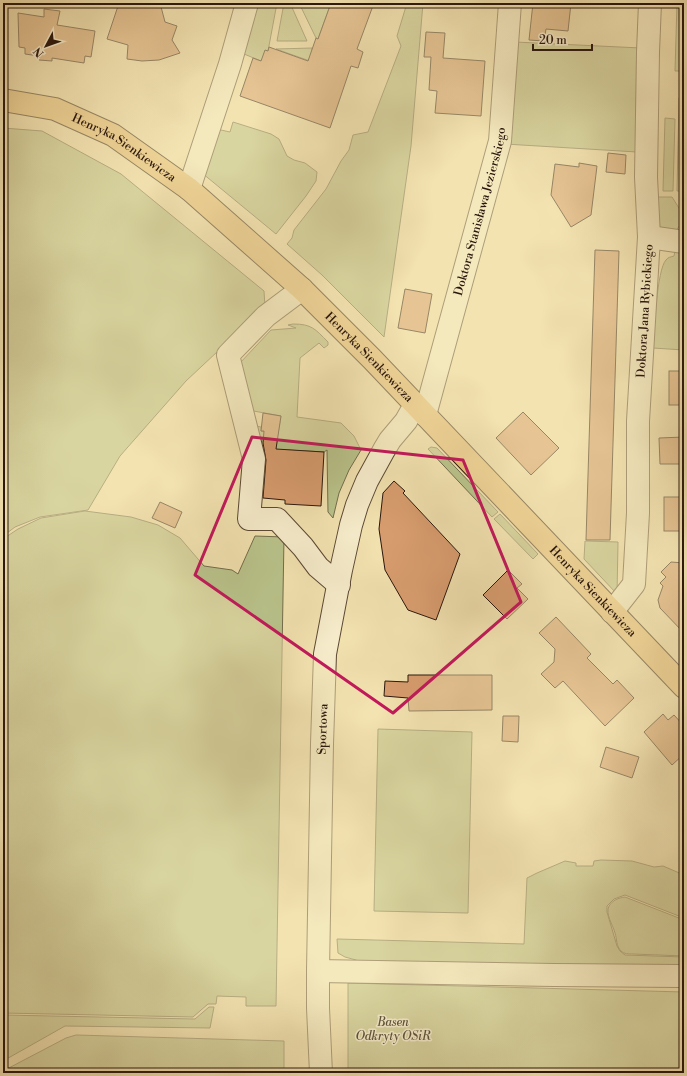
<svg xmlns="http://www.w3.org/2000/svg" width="687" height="1076" viewBox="0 0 687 1076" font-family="'Libre Bodoni',serif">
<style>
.green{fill:#bac48c;stroke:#726d4c}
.building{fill:#d89d6f;stroke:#29160c}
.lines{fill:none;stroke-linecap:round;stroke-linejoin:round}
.minor-casing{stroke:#5c4935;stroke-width:24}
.major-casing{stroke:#29160c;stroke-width:24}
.minor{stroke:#f7edcc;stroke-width:22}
.major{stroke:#eac278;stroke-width:22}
.marked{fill:none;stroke:#c2185b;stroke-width:3;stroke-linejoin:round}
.labels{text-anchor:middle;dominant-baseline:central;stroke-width:3;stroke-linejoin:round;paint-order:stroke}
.street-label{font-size:12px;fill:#29160c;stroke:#f7edcc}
.park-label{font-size:12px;font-style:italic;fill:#5c5339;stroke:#f7edcc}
</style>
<rect width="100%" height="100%" fill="#f3e3b1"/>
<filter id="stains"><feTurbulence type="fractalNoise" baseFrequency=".005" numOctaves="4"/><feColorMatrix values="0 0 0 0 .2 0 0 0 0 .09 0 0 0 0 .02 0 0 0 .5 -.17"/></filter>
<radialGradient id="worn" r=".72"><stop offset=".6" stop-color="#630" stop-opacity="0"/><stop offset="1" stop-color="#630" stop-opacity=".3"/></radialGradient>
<!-- green -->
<g class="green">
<polygon points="252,3 277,3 268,51 261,61 244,54 227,105"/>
<polygon points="284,3 290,3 307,41 277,41"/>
<polygon points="299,3 331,3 318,39 316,38"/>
<polygon points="407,3 423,3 411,146 384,337 322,275 287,244 292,238 294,230 326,189 341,161 349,150 353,135 368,132 401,46 397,36"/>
<polygon points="677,3 684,3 684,71 675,71"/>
<polygon points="515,42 641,48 637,152 505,144"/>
<polygon points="312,48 312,50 314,51 310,61 276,49"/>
<polygon points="684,92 684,191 677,191 679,98"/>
<polygon points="665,118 675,119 673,191 663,191"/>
<polygon points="233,122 271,134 279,139 287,156 294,160 305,163 317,172 316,181 306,196 276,234 202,173 215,131 221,130 230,132"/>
<polygon points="3,128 42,131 121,174 264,291 265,307 186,381 120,456 88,510 40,517 15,527 3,536"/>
<polygon points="656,197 672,197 684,216 684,220 674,233 656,229"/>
<path d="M675,251L684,253V350L653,348C654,333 657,269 666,260C668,257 671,257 674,256Z"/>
<path d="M293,324C312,324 315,329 328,342V345L324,348L319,343L300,358L297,417L341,423L354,436L361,450L349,470L339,493L333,518L328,512L327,450L324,452L287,450V455L262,454L250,425L261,427V431L278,434L281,416L248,410L239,364L271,330L296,328L288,325Z"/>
<polygon points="431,447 437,448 498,512 492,517 428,449"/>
<polygon points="85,511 131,517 158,525 180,538 204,566 232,570 238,574 255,536 284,537 276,1006 246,1006 246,997 217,996 216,1004 208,1004 193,1017 3,1013 3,539 18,529 41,518"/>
<polygon points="500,514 538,554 533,559 494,519"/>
<polygon points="585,541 618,542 617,594 584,559"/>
<polygon points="378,729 472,732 468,913 374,911"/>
<polygon points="601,860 632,861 654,867 663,866 684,875 684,918 625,895 614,899 607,906 607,912 617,946 620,951 625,955 684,957 684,967 613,966 570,964 524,969 368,967 356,960 345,957 338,953 337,939 524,944 527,878 537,873 565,861 576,863 576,866 593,866 594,861"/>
<path d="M625,897L684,920V956L633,954C629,954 624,954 621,951C616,946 617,939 615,933C613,925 605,914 609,906C613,900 618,898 625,897Z"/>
<polygon points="348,983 684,992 684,1073 348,1073"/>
<polygon points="209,1007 214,1007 210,1028 65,1026 3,1061 3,1015 195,1019"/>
<polygon points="76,1035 284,1041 284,1073 3,1073 3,1071 66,1038"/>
</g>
<!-- building -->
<g class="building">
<polygon points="119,3 160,3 165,22 177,26 172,40 180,53 159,60 142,61 127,59 128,45 107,39"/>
<polygon points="331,3 374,3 357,49 363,52 358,68 351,66 330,128 240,96 253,58 261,61 265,50 268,51 269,47 308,61 316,38 318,39"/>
<polygon points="533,3 571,3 568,31 546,29 544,41 529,40"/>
<polygon points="44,9 60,11 57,25 95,31 91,57 85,56 84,63 52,58 52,61 39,60 39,56 25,54 25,48 19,47 18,13 44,17"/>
<polygon points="426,32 445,33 443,58 485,61 481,116 435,113 437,91 429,90 431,57 424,57"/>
<polygon points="608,153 626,155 625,174 606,172"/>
<polygon points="579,163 597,166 591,215 571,227 551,195 555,164 579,167"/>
<polygon points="595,250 619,251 610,540 586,540"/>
<polygon points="405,289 432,294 425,333 398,328"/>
<rect x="669" y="371" width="15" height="34"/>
<polygon points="523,412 559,448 531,475 496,438"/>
<polygon points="263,413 281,416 276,449 324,452 321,506 285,504 285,500 263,498 266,460 263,443 264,431 261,431"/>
<polygon points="684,437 684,464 660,464 659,438"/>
<polygon points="394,481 405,491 403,493 460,554 436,620 408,610 385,570 379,529 383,493"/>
<rect x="664" y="497" width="20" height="34"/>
<polygon points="160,502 182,512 175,528 152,518"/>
<polygon points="671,562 684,563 684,633 660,608 658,600 663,586 660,583 666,577 661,572"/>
<polygon points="508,570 522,584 517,588 528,599 507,619 483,595"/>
<polygon points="556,617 591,654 587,658 613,684 617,680 634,698 605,726 563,681 555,688 541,674 554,662 555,649 539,633"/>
<polygon points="408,675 492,675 492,710 409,711 408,698 384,696 385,681 408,682"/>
<polygon points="663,714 668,720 674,715 684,726 684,754 672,765 644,732"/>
<polygon points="503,716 519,716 518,742 502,741"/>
<polygon points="606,747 639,757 632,778 600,767"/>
</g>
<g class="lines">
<!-- minor casing -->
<g class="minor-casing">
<g id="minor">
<polyline points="189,189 230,64 247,3"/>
<polyline points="649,237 684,242"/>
<polyline points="302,289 266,316 228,355 254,459 249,519 277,519 303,547 318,567 339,585"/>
<path id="s1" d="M425,415L500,141L510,3"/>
<path id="s2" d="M612,612L634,584L638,513V421L649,237L646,177L648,52L650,3"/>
<polyline points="318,971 554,975 682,976"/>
<path id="s3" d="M321,1073L318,1008V971L322,744L325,654L341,570L351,525L357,505L367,481L384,450L390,440L406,421L415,405"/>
</g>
</g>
<!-- major casing -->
<g class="major-casing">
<g id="major">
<path id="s4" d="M3,100L55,109L113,135L189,189L302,289L372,359L684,687"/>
</g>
</g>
<!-- minor -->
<use href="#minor" class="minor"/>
<!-- major -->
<use href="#major" class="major"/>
</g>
<!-- marked area -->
<path d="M0 0H687V1076H0ZM252,437L463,460L521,602L393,713L195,575Z" fill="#f3e3b1" fill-opacity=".55" fill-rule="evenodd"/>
<path class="marked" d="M252,437L463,460L521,602L393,713L195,575Z"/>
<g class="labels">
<!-- street labels -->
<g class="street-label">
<text stroke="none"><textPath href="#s4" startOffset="132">Henryka Sienkiewicza</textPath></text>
<text stroke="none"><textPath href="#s1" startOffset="211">Doktora Stanisława Jezierskiego</textPath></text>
<text stroke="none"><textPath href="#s2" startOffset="309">Doktora Jana Rybickiego</textPath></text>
<text stroke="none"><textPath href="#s4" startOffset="456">Henryka Sienkiewicza</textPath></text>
<text stroke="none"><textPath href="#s4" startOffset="780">Henryka Sienkiewicza</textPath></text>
<text stroke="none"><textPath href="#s3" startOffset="344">Sportowa</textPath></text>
</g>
<!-- park labels -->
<g class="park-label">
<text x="393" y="1022">Basen<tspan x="393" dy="14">Odkryty OSiR</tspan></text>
</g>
</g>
<!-- margin -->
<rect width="687" height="1076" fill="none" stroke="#f3e3b1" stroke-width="16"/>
<rect x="4" y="4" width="679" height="1068" fill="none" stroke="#29160c" stroke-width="2"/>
<rect x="8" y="8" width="671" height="1060" fill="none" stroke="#29160c"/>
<!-- north arrow -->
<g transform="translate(46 46) rotate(229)" stroke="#f7edcc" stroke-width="3" paint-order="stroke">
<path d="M0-3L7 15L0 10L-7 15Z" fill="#29160c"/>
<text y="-6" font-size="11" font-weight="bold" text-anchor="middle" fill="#29160c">N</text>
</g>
<!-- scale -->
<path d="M533 44v6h59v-6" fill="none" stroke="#29160c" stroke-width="2"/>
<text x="539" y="44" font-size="12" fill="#29160c" stroke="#f7edcc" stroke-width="3" paint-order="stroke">20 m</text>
<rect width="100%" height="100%" filter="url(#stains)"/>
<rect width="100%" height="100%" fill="url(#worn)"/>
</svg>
